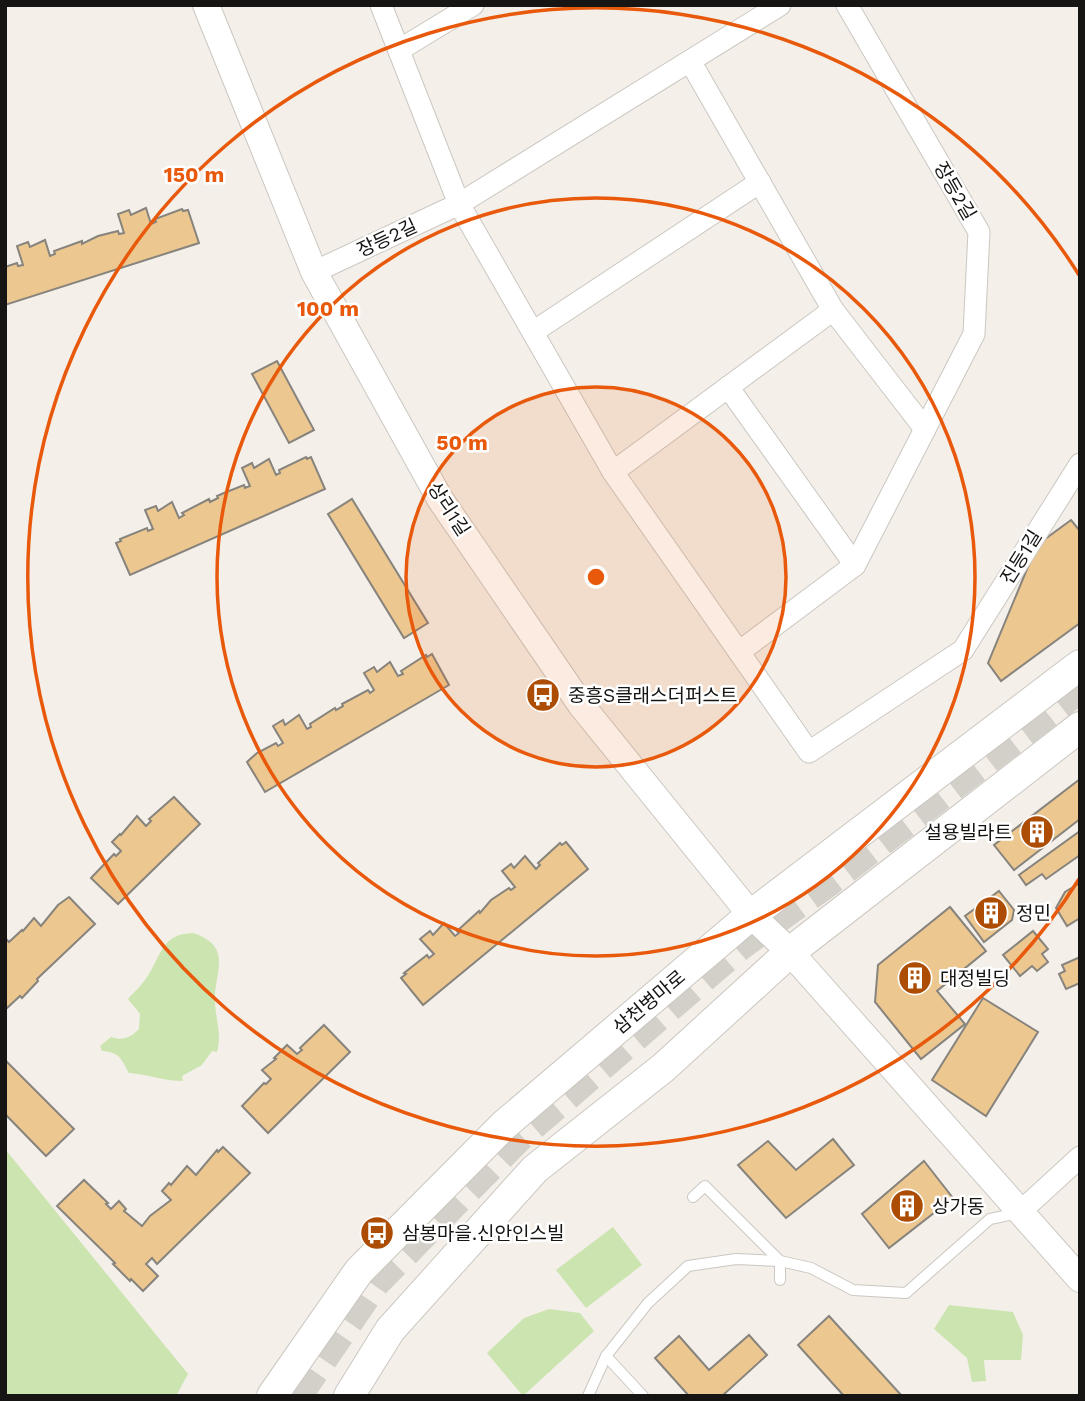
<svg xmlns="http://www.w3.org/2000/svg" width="1085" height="1401" viewBox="0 0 1085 1401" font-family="'Work Sans','Noto Sans KR',sans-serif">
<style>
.green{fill:#cbe4b0}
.building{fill:#edc790;stroke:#87837d;stroke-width:2}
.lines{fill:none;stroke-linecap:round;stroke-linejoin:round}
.secondary-tunnel{stroke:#d3cfc9;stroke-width:30;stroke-dasharray:30 15;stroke-linecap:butt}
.service-casing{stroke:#cbc7c1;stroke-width:12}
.minor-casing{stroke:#cbc7c1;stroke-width:23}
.tertiary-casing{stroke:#cbc7c1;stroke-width:28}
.secondary-casing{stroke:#cbc7c1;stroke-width:32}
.service{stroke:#fff;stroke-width:10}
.minor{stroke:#fff;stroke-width:21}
.tertiary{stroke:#fff;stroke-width:26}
.secondary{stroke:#fff;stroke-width:30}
.ring{fill:none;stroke:#e8590c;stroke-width:3.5}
.labels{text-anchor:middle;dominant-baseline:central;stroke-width:5;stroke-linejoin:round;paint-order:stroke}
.street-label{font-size:19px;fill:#171513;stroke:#fff}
.poi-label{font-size:19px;fill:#171513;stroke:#fff;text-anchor:start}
.centre{fill:#e8590c;stroke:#fff;stroke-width:3.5}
.ring-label{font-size:21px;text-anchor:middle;font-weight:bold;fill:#e8590c;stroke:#fff;stroke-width:5;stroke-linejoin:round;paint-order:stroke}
</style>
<rect width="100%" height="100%" fill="#f4f0e9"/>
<!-- green -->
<g class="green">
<path d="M193,933C235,947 213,973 215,1003C216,1022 222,1033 217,1052L212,1051L202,1065L182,1076L183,1081C163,1081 148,1074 129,1073C121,1059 120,1052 102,1051L100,1046L111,1037C123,1041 130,1038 139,1029L140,1014L128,999C134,992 142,985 147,977C162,955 161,934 193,933Z"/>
<polygon points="5,1149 188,1374 176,1396 5,1396"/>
<polygon points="613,1227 642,1265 586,1308 556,1270"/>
<polygon points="949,1305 1013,1312 1023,1335 1021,1360 984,1360 986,1381 972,1382 967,1358 934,1329"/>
<polygon points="549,1309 580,1313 594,1331 523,1396 487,1353 524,1318"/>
</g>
<!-- building -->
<g class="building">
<polygon points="146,208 151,224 156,222 155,219 182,209 183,211 188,210 199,243 5,305 5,267 17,263 18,266 23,265 17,246 28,242 30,247 45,240 50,256 55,254 54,251 82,241 82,244 98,236 118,231 119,234 124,233 118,214 129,210 131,215"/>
<polygon points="277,361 314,430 289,443 252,374"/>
<polygon points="306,457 307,459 311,457 325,489 130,575 116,543 121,541 120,539 147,528 148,531 153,529 145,510 156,506 158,511 172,502 179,518 184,515 182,513 209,499 210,502 218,498 217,496 224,493 244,485 245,488 250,486 242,468 252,463 254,468 269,459 276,475 280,473 279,470"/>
<polygon points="352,499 428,623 404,638 328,514"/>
<polygon points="1071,520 1080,531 1080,623 1001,681 988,663 1037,545"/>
<polygon points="432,654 449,685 265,792 247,762 257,753 276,743 278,746 283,743 273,726 283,720 285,725 299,715 307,729 311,727 310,724 335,708 336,710 343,706 342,704 368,690 370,693 374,690 364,673 374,667 377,672 390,662 398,676 403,674 401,671 426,655 427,657"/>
<polygon points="1080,779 1080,819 1014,870 994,845"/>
<polygon points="174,797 200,824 118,904 91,878 114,854 116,856 121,851 112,842 120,834 121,835 137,816 146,826 151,821 149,819"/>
<polygon points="1080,831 1080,855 1046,879 1042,874 1026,885 1019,875"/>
<polygon points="566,842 588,869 423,1005 401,978 406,974 404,973 427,955 429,958 434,954 420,939 430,931 433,935 444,923 455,936 459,933 457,931 479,911 480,913 491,900 509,888 511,890 515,887 502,871 511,864 514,868 525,856 536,869 540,865 538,863 560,843 562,845"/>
<polygon points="1080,883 1080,918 1067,926 1056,908 1065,892"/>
<polygon points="999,891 1014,910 1012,920 984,942 965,916"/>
<polygon points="69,897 95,924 37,979 38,981 22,998 20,996 7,1008 5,1006 5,938 9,942 22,930 23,931 34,918 41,926 58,905"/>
<polygon points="950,907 986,951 937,991 965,1024 921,1059 875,1002 878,965"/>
<polygon points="1033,931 1048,949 1042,954 1048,962 1037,971 1032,966 1020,976 1003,955"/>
<polygon points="1080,957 1080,983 1066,989 1059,974 1065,971 1062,965"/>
<polygon points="983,998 1038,1032 986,1116 932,1080"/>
<polygon points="324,1025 350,1052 268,1133 242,1106 264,1083 266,1084 271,1079 262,1070 276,1059 274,1058 287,1045 297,1054 302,1050 300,1048"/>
<polygon points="5,1060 74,1129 46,1156 5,1114"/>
<polygon points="833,1139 854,1165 786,1218 738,1165 768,1141 796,1170"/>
<polygon points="223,1147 250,1173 157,1264 152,1258 146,1264 158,1276 143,1291 131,1279 130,1281 113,1264 115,1263 57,1206 84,1180 108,1203 106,1204 111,1209 119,1201 126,1209 124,1211 142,1226 150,1216 171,1200 162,1191 169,1183 171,1185 187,1166 196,1175 217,1150 218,1152"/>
<polygon points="924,1161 953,1198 889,1248 862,1214"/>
<polygon points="829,1316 902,1396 844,1396 798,1345"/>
<polygon points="749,1335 767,1355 722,1396 689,1396 655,1358 679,1336 709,1370"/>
</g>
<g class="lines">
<!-- secondary-tunnel -->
<polyline class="secondary-tunnel" points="297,1396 375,1283 518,1138 742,944 828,882 1080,688"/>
<!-- service casing -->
<g class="service-casing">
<g id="service">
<polyline points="693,1197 705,1186 780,1261 780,1280"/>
<polyline points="606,1356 643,1396"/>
<polyline points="588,1396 606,1356 648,1303 688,1266 736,1259 780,1261 811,1268 853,1290 906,1293 990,1219 1019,1213"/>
</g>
</g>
<!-- minor casing -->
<g class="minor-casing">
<g id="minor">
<polyline points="381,5 459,204 613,472 809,752 963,650 1080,464"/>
<polyline points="399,50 473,5"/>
<polyline points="690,61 833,310 925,429"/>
<polyline points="314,272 459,204 780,5"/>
<polyline points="533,332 760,182"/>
<polyline points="728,387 855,565"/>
<polyline points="613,472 833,310"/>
<polyline points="739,652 855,565 974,334 979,232 847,5"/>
<polyline points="1019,1213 1080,1157"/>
</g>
</g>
<!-- tertiary casing -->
<g class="tertiary-casing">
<polyline id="tertiary" points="206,5 314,272 440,499 581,705 751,915 790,952 1080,1279"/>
</g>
<!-- secondary casing -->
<g class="secondary-casing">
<g id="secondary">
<polyline points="272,1396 359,1271 504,1125 751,915 1080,665"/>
<polyline points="349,1396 390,1330 535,1169 663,1068 790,952 1080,727"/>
</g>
</g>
<!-- service -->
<use href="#service" class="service"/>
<!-- minor -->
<use href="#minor" class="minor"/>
<!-- tertiary -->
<use href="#tertiary" class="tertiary"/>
<!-- secondary -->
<use href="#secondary" class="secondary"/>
</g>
<!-- distance rings -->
<circle cx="596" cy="577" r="190" fill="#e8590c" fill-opacity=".12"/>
<g class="ring">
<circle cx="596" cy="577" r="190"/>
<circle cx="596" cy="577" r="379"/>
<path d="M1079 879A569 569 0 1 1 1079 275"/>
</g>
<!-- icons -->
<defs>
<g id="bus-disc" transform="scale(1.75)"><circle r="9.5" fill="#ad4c03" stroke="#fff"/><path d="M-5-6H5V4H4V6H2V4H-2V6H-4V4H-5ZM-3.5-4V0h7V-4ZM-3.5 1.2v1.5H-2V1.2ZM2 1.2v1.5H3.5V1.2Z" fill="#fff"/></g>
<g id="building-disc" transform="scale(1.75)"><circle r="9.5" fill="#ad4c03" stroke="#fff"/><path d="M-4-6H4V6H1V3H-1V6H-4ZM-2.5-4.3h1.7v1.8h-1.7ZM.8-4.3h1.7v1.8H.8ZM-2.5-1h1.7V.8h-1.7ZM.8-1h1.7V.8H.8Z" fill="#fff"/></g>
</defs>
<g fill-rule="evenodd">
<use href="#bus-disc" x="543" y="695"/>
<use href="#building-disc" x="1037" y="832"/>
<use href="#building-disc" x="991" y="913"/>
<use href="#building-disc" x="915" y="978"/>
<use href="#building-disc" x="907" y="1206"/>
<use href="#bus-disc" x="377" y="1233"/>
</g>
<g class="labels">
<!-- street labels -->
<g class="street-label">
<text transform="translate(955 191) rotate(60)">장등2길</text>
<text transform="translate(387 238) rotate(-25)">장등2길</text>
<text transform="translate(449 509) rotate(57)">상리1길</text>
<text transform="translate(1021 557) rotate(-58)">진등1길</text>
<text transform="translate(649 1002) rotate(-40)">삼천병마로</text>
</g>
<!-- poi labels -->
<g class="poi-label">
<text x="568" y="695">중흥S클래스더퍼스트</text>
<text x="1012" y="832" text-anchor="end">설용빌라트</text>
<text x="1016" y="913">정민</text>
<text x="940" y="978">대정빌딩</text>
<text x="932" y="1206">상가동</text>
<text x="402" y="1233">삼봉마을.신안인스빌</text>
</g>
</g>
<circle cx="596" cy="577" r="10" class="centre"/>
<g class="ring-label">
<text x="194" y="182">150 m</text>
<text x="328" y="316">100 m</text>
<text x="462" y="450">50 m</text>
</g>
<!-- border -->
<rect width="1085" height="1401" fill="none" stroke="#171513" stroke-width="14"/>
</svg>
